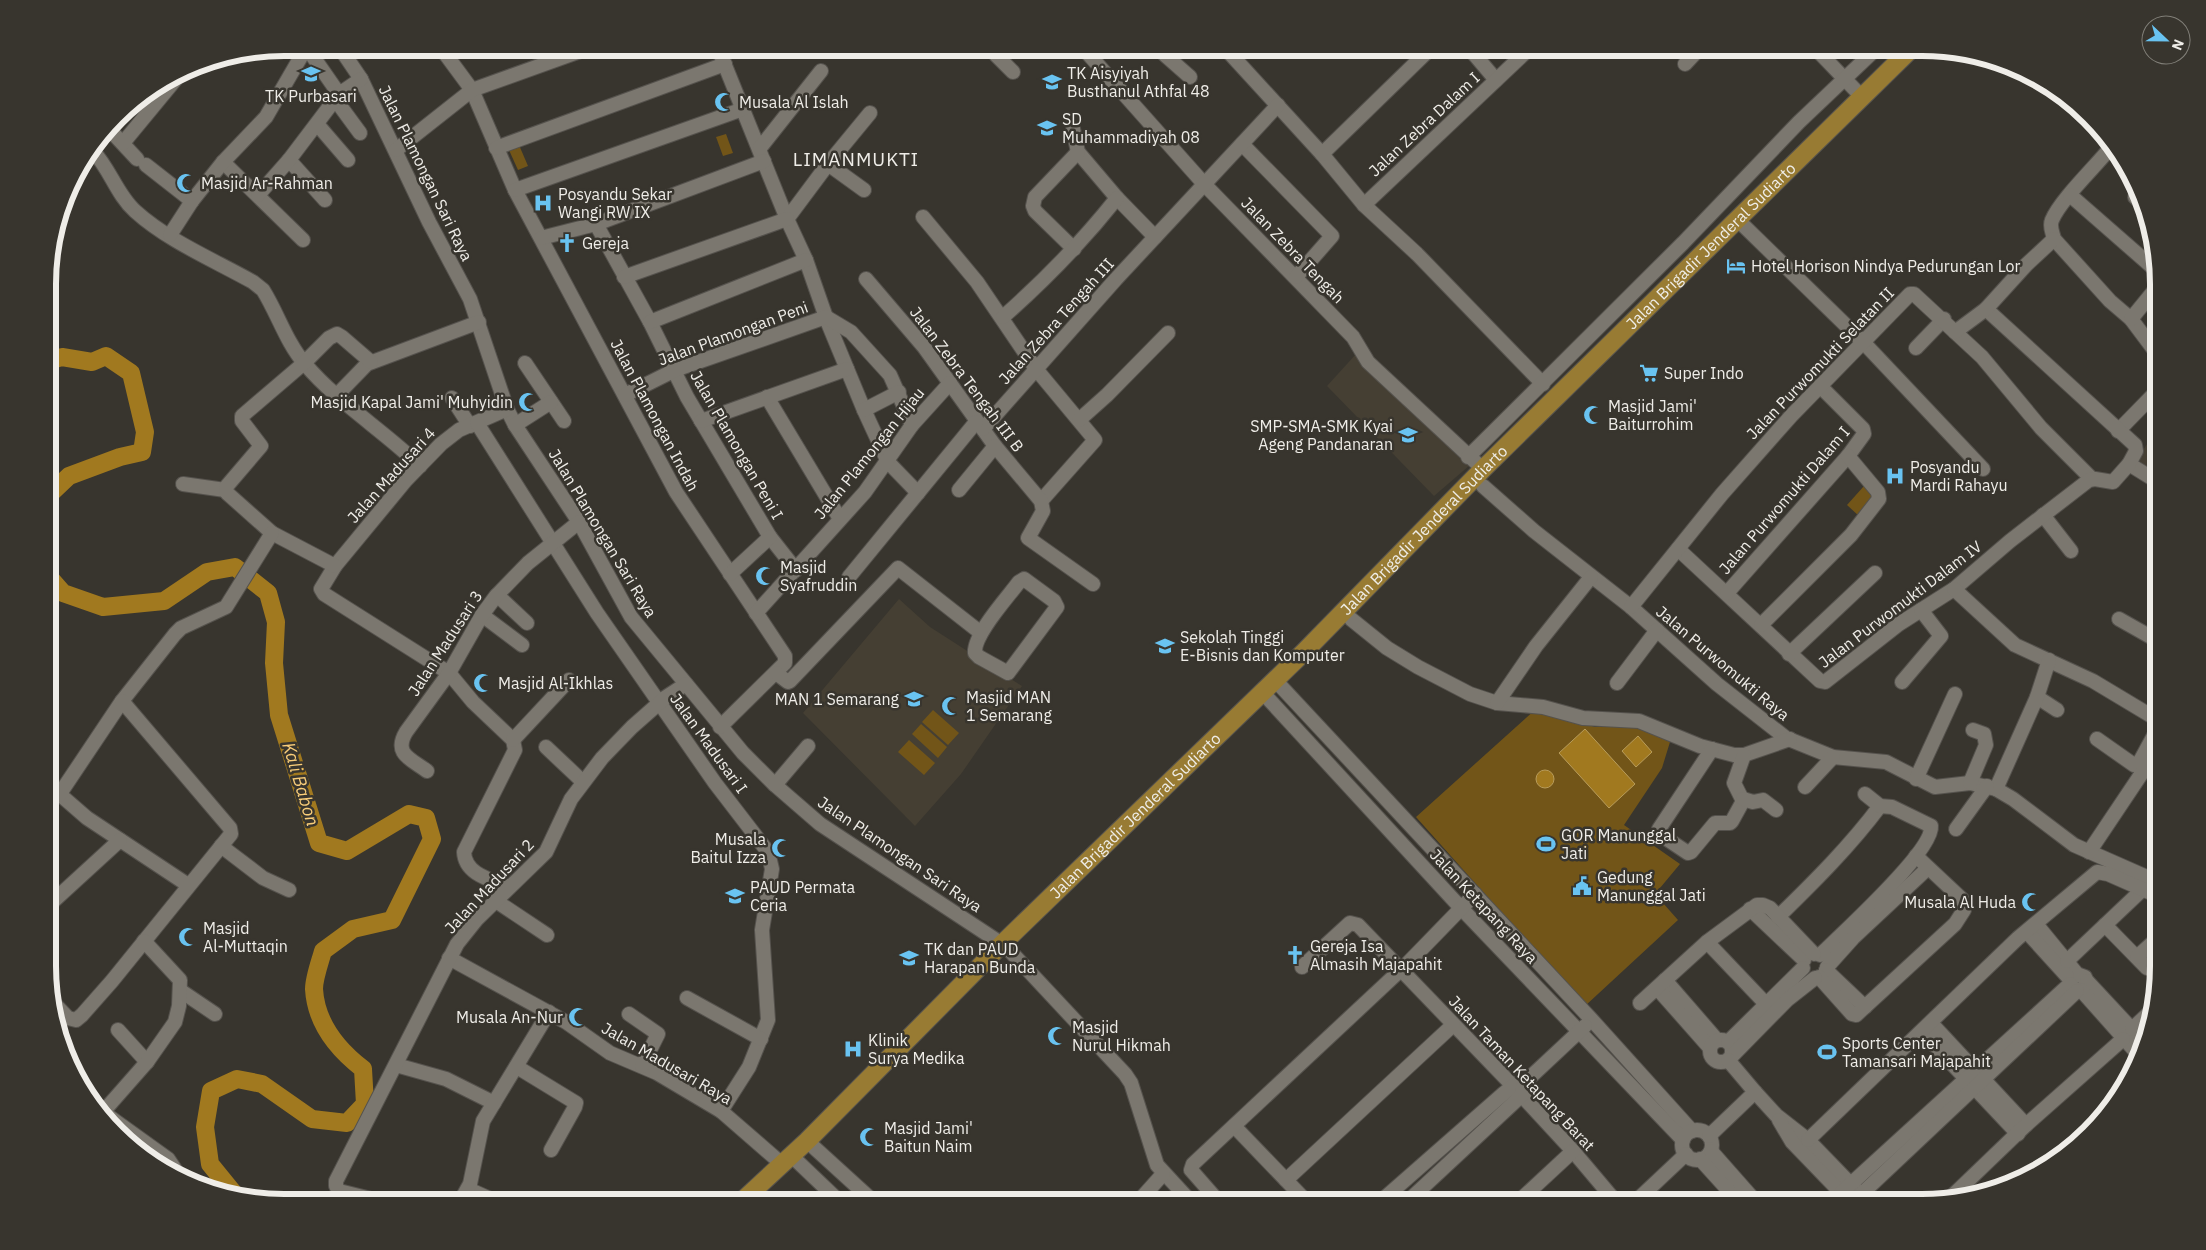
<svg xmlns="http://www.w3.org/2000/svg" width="2206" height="1250" viewBox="0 0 2206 1250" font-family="'IBM Plex Sans',sans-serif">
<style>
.built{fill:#453f33}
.green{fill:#725518}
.water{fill:#a1791f;stroke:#b89c5b}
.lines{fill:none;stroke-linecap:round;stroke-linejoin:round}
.river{stroke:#a1791f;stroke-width:18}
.minor-casing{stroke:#55524d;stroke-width:16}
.major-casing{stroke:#55524d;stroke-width:20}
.minor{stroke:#7b776f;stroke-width:14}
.major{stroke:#987b33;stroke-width:18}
.labels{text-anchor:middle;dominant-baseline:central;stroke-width:5;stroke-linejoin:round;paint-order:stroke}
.poi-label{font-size:16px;fill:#efede8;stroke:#38352e;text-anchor:start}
.street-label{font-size:16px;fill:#efede8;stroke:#38352e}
.water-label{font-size:18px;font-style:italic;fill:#f9cd79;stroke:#38352e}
.quarter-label{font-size:19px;letter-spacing:1px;fill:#efede8;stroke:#38352e}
.rim{fill:none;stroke:#efede8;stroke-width:6}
</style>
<rect width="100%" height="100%" fill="#38352e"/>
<!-- built -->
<g class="built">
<polygon points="1357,353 1470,465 1434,496 1327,386"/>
<polygon points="2158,428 2158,479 2133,465"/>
<polygon points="899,599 930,627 1022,686 961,774 915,826 803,713"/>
</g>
<!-- green -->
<g class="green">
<polygon points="726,134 733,153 723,156 716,137"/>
<polygon points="519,145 528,166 518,170 509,150"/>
<polygon points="1864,486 1877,498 1860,517 1847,505"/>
<polygon points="1536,709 1595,727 1640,723 1670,742 1662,768 1624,825 1680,864 1655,894 1678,920 1585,1006 1416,817"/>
<polygon points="933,710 959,733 948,745 922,722"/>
<polygon points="921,724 947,747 938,758 912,734"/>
<polygon points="909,740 935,763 924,775 898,752"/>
</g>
<!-- water -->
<g class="water">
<polygon points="1585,729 1635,784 1609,808 1559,753"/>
<polygon points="1638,736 1652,752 1636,767 1622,751"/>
<circle cx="1545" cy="779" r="9"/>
</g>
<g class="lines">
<!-- river -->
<g class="river">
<polyline points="49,361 62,357 92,362 106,356 131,373 145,432 142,452 120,457 69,476 49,495"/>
<path d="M49,577L63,593L103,607L164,601L207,572L235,567L268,593L276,622L274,663L279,715L319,843L347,851L409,814L426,818L432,839L392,920L353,929L323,951C320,962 314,978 314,989C316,1024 337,1049 363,1069L365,1104L347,1123L312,1119L262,1084L237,1079L211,1091L205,1127L210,1164L236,1196"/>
</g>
<!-- minor casing -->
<g class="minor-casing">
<g id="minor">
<polyline points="307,48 339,94"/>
<polyline points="340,48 361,79 429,222 470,299 507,409 515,425 579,522 631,617 743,753 775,785 820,824 1002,944"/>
<polyline points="441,48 472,90 515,190 676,492 785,656 785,663 720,727"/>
<polyline points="718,48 787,219 806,260 828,323 864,410 888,462 918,493"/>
<polyline points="1083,48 1205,185 1353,337 1368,362 1483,469"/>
<polyline points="1171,48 1165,55 1190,77"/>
<polyline points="1225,48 1322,154 1364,205 1417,254 1543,384"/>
<polyline points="1469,48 1496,80"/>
<polyline points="1815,48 1863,98"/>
<polyline points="996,55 1013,72"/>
<polyline points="1685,64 1700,48"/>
<polyline points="335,99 360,133"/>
<polyline points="317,124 348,160"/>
<polyline points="1073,129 1078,152 1117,198 1155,237"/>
<polyline points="110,130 137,159"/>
<polyline points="123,143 180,74"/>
<polyline points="1242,144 1332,236 1296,277"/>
<path d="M2112,146C2097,165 2060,200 2052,220C2049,227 2053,233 2054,239L2110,301L2131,319L2158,355"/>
<polyline points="496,148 725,64"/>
<polyline points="760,148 821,71"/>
<polyline points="396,150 472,90 589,48"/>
<path d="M93,151C110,169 117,195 135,211C168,241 214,260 253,282L263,290C278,314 286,342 305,364C338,403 383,430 420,466"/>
<polyline points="1322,154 1431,48"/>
<polyline points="289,160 325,200"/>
<polyline points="223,162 303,240"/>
<polyline points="828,164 864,190"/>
<polyline points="146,165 192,201"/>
<polyline points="515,190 743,109"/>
<polyline points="258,195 289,160 339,94 361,79"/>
<polyline points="2070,195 2158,272"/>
<polyline points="2135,197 2145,206"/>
<polyline points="1364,205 1530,48"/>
<polyline points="923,217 977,282 1036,369 1095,440 1041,501"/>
<polyline points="787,219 828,164 870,113"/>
<polyline points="596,224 650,322 687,397 770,537 796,570"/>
<polyline points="1744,226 1864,343 1983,469"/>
<polyline points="170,235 192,201 223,162 266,117 306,48"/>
<polyline points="541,238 596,224 764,161"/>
<polyline points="1074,249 1035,211 1033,206 1035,197 1078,152"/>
<polyline points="624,277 787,219"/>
<polyline points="866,279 924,347 995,446 1041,501 1043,511 1028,538 1093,584"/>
<path d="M1003,317C1045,280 1082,242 1117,198"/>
<polyline points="2131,319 2158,286"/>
<polyline points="650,322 806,260"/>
<polyline points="1955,332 1982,357 2041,428 2092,479"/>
<polyline points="1916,348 1944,319"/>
<polyline points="525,363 564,421"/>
<polyline points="337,395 367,364 479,322"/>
<polyline points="625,395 675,370 826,317 851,332 890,375 912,425"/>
<polyline points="767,397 840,519"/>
<polyline points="452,398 470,426"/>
<path d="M507,409L459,430L441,444L406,480L335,566L321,589L324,594L449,673L473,702L513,740L515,750L464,852C465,875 492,880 509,887"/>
<polyline points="864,410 899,392"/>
<polyline points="1079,420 1107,395 1168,333"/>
<polyline points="701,421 847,369"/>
<polyline points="477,423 597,613 715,783 768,852 772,869 762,930 768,1020 749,1067 721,1111"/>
<polyline points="515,425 551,402"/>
<polyline points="983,429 1116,279 1278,105"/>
<polyline points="2118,431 2158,390"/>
<polyline points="1468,457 1683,243 1799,122 1877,48"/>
<polyline points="2129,464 2158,482"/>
<polyline points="183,484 225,490"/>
<polyline points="1483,486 1534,531 1631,607 1717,684 1786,738 1833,757 1886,762 1935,787 1970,783 1996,789 2013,799 2074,845 2158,882"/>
<polyline points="959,490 995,446"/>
<polyline points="2043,515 2071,551"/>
<polyline points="1678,549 1820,681 1825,682 1899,624 1954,589 2010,541 2089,480 2095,479 2113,482 2129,464 2136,451 2135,445 1986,309"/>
<polyline points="335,566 272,533 227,493 226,487 261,446 242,421 242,416 304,363 329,338 337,334 342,337 371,362"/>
<polyline points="730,574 770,537"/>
<polyline points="849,577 976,422"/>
<path d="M1024,579L1054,601L1057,607L1008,673L979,657L975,653C973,635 1008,597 1019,582Z"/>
<polyline points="1954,589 2015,645 2093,681 2158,720"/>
<polyline points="1727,593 1848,456 1864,434 1863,429 1820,386"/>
<polyline points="497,595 527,623"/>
<polyline points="1631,607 1722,494 1791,416 1910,294 1914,294 1955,332 1986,309 2026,265 2054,239"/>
<polyline points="756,613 865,492 912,425 950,383"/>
<polyline points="482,615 522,645"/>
<polyline points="1351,619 1387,648 1418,667 1470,694 1497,703 1543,707 1583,718 1639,721 1700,746 1734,755 1744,755 1790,739"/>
<polyline points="2119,619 2158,641"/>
<polyline points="1761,625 1851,535 1879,499 1878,492 1848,456"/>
<polyline points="1789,654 1875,573"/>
<polyline points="776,673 788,682 790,681 898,568 981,633"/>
<polyline points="1275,680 1591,1019 1692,1131"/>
<polyline points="1902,682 1941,636 1921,610"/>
<polyline points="1617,683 1657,630"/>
<polyline points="1263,693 1461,908 1683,1140"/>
<polyline points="2037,697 2057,710"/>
<polyline points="1497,703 1536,646 1591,577"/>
<polyline points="2097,739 2134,765 2139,763 2158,728"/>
<polyline points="513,740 569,680"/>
<polyline points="546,747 582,781"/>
<polyline points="1712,749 1659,829 1658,833 1688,853 1691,852 1715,823 1730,823 1732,821 1743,801 1734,783 1744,755"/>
<path d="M427,771C411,759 393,754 406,732L449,673L482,615L496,596L528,563L579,522"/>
<polyline points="1916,779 1955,694"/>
<polyline points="1970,783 1986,745 1984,734 1973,730"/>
<polyline points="49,785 87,818 188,885"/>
<polyline points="775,785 808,746"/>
<polyline points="1805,787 1833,757"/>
<polyline points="1996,789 2037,697 2049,660"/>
<polyline points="59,795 122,701 175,634 181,628 226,607 272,533"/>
<polyline points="1743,799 1753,802 1763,800 1776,810"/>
<polyline points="1956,829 1987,786"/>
<polyline points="221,846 263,878 289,890"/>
<polyline points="2089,852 2158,749"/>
<polyline points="496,901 547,935"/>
<polyline points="49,905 120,840"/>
<polyline points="1750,909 1804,960"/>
<path d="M1778,917C1815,881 1850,846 1880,806"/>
<polyline points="2036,924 2077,974 2085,977 2087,984 2081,990 2074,989 2070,984 2072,977 2077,974"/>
<polyline points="2105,925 2147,968"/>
<polyline points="2027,932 2067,976"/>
<polyline points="1707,942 1766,1004"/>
<polyline points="1011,952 1125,1074 1131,1083 1157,1165 1191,1202"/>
<path d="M1820,955C1841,935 1934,850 1931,826L1892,807L1880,806L1865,794"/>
<polyline points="2137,957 2158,938"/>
<polyline points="449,958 566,1022 610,1053 657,1073 721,1111 782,1164"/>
<polyline points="2067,961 2143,889"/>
<polyline points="1302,967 1350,923 1358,925 1513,1086 1573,1151 1616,1202"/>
<polyline points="1827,967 1853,938 1928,868"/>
<polyline points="1826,970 1865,1007"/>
<polyline points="1819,977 1852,1014 1856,1015 1955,924 1964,910 1964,901 1916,856"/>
<polyline points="1665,980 1717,1040"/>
<polyline points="2087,981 2141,1039"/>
<polyline points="1657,988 1710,1048"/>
<polyline points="2081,990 2137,1053"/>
<polyline points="181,991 215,1014"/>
<polyline points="687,998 761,1039"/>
<polyline points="51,1000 68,1018 76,1020 82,1015 112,981 231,834 230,828 122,701"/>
<polyline points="1640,1003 1707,942 1757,905 1763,905 1770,908 1814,954"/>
<polyline points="629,1014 658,1034 642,1066"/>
<polyline points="1931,1023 2026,1125"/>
<polyline points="2132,1029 2148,1014"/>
<polyline points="118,1030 147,1062"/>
<polyline points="1922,1032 2018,1134"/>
<circle cx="1721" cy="1051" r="11"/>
<polyline points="1728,1042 1803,968"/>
<polyline points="1732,1056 1787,1000 1815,978"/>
<polyline points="396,1065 446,1079 494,1103"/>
<polyline points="517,1067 576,1103 575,1107 551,1150"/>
<polyline points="1755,1092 1776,1115 1808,1140 1868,1202"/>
<polyline points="103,1112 147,1062 175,1022 179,1006 180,980 144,941"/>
<polyline points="104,1113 168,1159 180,1177"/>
<polyline points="1779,1120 1792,1142 1846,1198"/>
<polyline points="1234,1126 1307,1202"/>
<circle cx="1697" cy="1145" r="15"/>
<polyline points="1709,1136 1755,1092 1728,1060"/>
<polyline points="1808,1140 2018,938 2097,872 2108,874 2158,896"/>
<polyline points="807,1141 874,1202"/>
<polyline points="1711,1151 1756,1202"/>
<polyline points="1700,1159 1739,1202"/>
<polyline points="797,1161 840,1202"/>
<polyline points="1286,1180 1453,1025"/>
<polyline points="468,1189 497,1202"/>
<polyline points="1841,1193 2070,984"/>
<polyline points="1949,1199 2026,1125 2123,1039"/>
<polyline points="383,1202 339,1191 336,1186 336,1181 457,944 477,919 546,852 571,799 602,758 632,727 666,697 686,684"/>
<polyline points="460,1202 470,1184 483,1121 549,1012"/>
<polyline points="1138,1202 1163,1174"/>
<polyline points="1219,1202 1191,1170 1193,1164 1407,964 1475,894"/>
<polyline points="1380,1202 1503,1094 1513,1086 1523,1084 1585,1026"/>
<polyline points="1407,1202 1522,1095 1523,1087"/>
<polyline points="1518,1202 1573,1151"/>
<polyline points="1635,1202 1686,1154"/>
<polyline points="1853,1202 2077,991"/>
</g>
</g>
<!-- major casing -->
<g class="major-casing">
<g id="major">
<path id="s1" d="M741,1202L807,1141L1002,944L1303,653L1483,469L1912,48"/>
</g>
</g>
<!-- minor -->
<use href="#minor" class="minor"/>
<!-- major -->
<use href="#major" class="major"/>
</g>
<!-- icons -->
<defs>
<g id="school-bare" transform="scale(1.5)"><path d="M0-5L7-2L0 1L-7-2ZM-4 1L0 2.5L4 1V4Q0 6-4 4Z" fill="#69c3f1" stroke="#38352e" stroke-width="2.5" paint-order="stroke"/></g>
<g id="mosque-bare" transform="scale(1.5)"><path d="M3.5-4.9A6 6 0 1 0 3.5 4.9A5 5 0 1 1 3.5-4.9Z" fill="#69c3f1" stroke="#38352e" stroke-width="2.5" paint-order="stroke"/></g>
<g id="hospital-bare" transform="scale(1.5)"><path d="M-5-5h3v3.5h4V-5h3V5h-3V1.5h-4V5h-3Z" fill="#69c3f1" stroke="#38352e" stroke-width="2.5" paint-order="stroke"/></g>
<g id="church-bare" transform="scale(1.5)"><path d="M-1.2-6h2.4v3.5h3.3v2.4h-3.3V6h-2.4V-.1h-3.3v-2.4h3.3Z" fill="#69c3f1" stroke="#38352e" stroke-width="2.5" paint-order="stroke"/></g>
<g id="hotel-bare" transform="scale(1.5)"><path d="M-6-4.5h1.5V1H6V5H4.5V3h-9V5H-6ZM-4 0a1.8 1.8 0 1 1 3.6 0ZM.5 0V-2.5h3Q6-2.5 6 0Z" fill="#69c3f1" stroke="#38352e" stroke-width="2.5" paint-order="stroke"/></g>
<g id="supermarket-bare" transform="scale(1.5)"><path d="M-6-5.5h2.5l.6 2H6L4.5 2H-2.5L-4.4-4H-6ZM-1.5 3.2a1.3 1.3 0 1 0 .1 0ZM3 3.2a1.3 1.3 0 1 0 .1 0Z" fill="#69c3f1" stroke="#38352e" stroke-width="2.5" paint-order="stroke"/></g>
<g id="university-bare" transform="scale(1.5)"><path d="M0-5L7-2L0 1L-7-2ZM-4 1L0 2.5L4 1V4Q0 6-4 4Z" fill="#69c3f1" stroke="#38352e" stroke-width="2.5" paint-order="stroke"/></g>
<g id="stadium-bare" transform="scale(1.5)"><path d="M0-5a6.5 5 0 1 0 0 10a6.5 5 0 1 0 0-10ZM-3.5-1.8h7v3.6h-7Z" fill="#69c3f1" stroke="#38352e" stroke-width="2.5" paint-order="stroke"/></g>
<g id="civic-bare" transform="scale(1.5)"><path d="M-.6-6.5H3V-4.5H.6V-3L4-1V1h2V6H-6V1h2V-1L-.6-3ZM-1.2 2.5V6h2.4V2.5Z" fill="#69c3f1" stroke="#38352e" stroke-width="2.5" paint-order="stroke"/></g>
</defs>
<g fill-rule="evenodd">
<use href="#school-bare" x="311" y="74"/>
<use href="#school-bare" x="1052" y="82"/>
<use href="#mosque-bare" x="724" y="102"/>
<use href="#school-bare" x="1047" y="128"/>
<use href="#mosque-bare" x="186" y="183"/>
<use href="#hospital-bare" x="543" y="203"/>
<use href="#church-bare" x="567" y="243"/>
<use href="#hotel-bare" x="1736" y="266"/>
<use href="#supermarket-bare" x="1649" y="373"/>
<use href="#mosque-bare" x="528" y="402"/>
<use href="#mosque-bare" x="1593" y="415"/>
<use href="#school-bare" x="1408" y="435"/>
<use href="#hospital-bare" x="1895" y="476"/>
<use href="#mosque-bare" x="765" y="576"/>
<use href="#university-bare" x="1165" y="646"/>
<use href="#mosque-bare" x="483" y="683"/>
<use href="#school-bare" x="914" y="699"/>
<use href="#mosque-bare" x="951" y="706"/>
<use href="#stadium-bare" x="1546" y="844"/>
<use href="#mosque-bare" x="781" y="848"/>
<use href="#civic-bare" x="1582" y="886"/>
<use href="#school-bare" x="735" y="896"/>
<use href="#mosque-bare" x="2031" y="902"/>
<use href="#mosque-bare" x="188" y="937"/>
<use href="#church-bare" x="1295" y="955"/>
<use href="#school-bare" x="909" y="958"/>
<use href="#mosque-bare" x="578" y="1017"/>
<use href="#mosque-bare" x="1057" y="1036"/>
<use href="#hospital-bare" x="853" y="1049"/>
<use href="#stadium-bare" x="1827" y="1052"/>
<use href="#mosque-bare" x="869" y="1137"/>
</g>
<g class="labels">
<!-- poi labels -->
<g class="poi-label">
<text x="1067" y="73">TK Aisyiyah<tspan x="1067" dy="18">Busthanul Athfal 48</tspan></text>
<text x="311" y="96" text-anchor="middle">TK Purbasari</text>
<text x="739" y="102">Musala Al Islah</text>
<text x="1062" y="119">SD<tspan x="1062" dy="18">Muhammadiyah 08</tspan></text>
<text x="201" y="183">Masjid Ar-Rahman</text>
<text x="558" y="194">Posyandu Sekar<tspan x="558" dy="18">Wangi RW IX</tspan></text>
<text x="582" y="243">Gereja</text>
<text x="1751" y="266">Hotel Horison Nindya Pedurungan Lor</text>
<text x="1664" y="373">Super Indo</text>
<text x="513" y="402" text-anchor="end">Masjid Kapal Jami' Muhyidin</text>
<text x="1608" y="406">Masjid Jami'<tspan x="1608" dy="18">Baiturrohim</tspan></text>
<text x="1393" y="426" text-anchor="end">SMP-SMA-SMK Kyai<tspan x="1393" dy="18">Ageng Pandanaran</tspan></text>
<text x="1910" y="467">Posyandu<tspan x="1910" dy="18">Mardi Rahayu</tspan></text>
<text x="780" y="567">Masjid<tspan x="780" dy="18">Syafruddin</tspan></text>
<text x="1180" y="637">Sekolah Tinggi<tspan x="1180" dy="18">E-Bisnis dan Komputer</tspan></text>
<text x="498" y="683">Masjid Al-Ikhlas</text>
<text x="966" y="697">Masjid MAN<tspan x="966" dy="18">1 Semarang</tspan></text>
<text x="899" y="699" text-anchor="end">MAN 1 Semarang</text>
<text x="1561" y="835">GOR Manunggal<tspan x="1561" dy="18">Jati</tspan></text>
<text x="766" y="839" text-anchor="end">Musala<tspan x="766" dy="18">Baitul Izza</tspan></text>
<text x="1597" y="877">Gedung<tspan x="1597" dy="18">Manunggal Jati</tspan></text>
<text x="750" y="887">PAUD Permata<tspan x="750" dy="18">Ceria</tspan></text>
<text x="2016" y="902" text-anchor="end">Musala Al Huda</text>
<text x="203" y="928">Masjid<tspan x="203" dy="18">Al-Muttaqin</tspan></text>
<text x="1310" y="946">Gereja Isa<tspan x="1310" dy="18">Almasih Majapahit</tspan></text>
<text x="924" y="949">TK dan PAUD<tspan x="924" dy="18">Harapan Bunda</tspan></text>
<text x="563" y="1017" text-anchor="end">Musala An-Nur</text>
<text x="1072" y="1027">Masjid<tspan x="1072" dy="18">Nurul Hikmah</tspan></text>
<text x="868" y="1040">Klinik<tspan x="868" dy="18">Surya Medika</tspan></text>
<text x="1842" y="1043">Sports Center<tspan x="1842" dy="18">Tamansari Majapahit</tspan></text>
<text x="884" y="1128">Masjid Jami'<tspan x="884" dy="18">Baitun Naim</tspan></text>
</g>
<!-- street labels -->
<g class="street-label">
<text transform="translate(1424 124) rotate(-43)">Jalan Zebra Dalam I</text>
<text transform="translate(426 173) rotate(64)">Jalan Plamongan Sari Raya</text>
<text stroke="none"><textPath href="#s1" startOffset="1362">Jalan Brigadir Jenderal Sudiarto</textPath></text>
<text transform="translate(1293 250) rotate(46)">Jalan Zebra Tengah</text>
<text transform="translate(1056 321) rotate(-48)">Jalan Zebra Tengah III</text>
<text transform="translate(733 333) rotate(-20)">Jalan Plamongan Peni</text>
<text transform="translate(1820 363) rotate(-46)">Jalan Purwomukti Selatan II</text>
<text transform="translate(967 379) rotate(53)">Jalan Zebra Tengah III B</text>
<text transform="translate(655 415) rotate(62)">Jalan Plamongan Indah</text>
<text transform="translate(737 445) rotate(60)">Jalan Plamongan Peni I</text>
<text transform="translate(869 453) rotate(-51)">Jalan Plamongan Hijau</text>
<text transform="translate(391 475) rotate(-48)">Jalan Madusari 4</text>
<text transform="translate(1784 500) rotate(-49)">Jalan Purwomukti Dalam I</text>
<text stroke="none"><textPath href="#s1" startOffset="958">Jalan Brigadir Jenderal Sudiarto</textPath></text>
<text transform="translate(603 533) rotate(59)">Jalan Plamongan Sari Raya</text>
<text transform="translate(1900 604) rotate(-37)">Jalan Purwomukti Dalam IV</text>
<text transform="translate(445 643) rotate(-57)">Jalan Madusari 3</text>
<text transform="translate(1723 663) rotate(40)">Jalan Purwomukti Raya</text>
<text transform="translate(709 743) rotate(54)">Jalan Madusari I</text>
<text stroke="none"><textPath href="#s1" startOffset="552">Jalan Brigadir Jenderal Sudiarto</textPath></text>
<text transform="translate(900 854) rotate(34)">Jalan Plamongan Sari Raya</text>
<text transform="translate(489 886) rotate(-47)">Jalan Madusari 2</text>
<text transform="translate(1484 906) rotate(47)">Jalan Ketapang Raya</text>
<text transform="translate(667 1063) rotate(30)">Jalan Madusari Raya</text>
<text transform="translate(1522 1073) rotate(47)">Jalan Taman Ketapang Barat</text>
</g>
<!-- water labels -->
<g class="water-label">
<text transform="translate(301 784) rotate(73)">Kali Babon</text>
</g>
<!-- quarter labels -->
<g class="quarter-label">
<text x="856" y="159">LIMANMUKTI</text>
</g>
</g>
<!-- crop -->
<path d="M0 0H2206V1250H0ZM284 56H1922A228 228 0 0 1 2150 284V966A228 228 0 0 1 1922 1194H284A228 228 0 0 1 56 966V284A228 228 0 0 1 284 56Z" fill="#38352e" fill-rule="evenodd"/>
<path class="rim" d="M284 56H1922A228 228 0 0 1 2150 284V966A228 228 0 0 1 1922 1194H284A228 228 0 0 1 56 966V284A228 228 0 0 1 284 56Z"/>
<!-- north arrow -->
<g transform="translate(2166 40) rotate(112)"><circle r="24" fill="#38352e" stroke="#817f78"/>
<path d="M0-4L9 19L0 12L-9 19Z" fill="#69c3f1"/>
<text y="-8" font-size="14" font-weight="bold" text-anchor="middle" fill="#efede8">N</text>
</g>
</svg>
